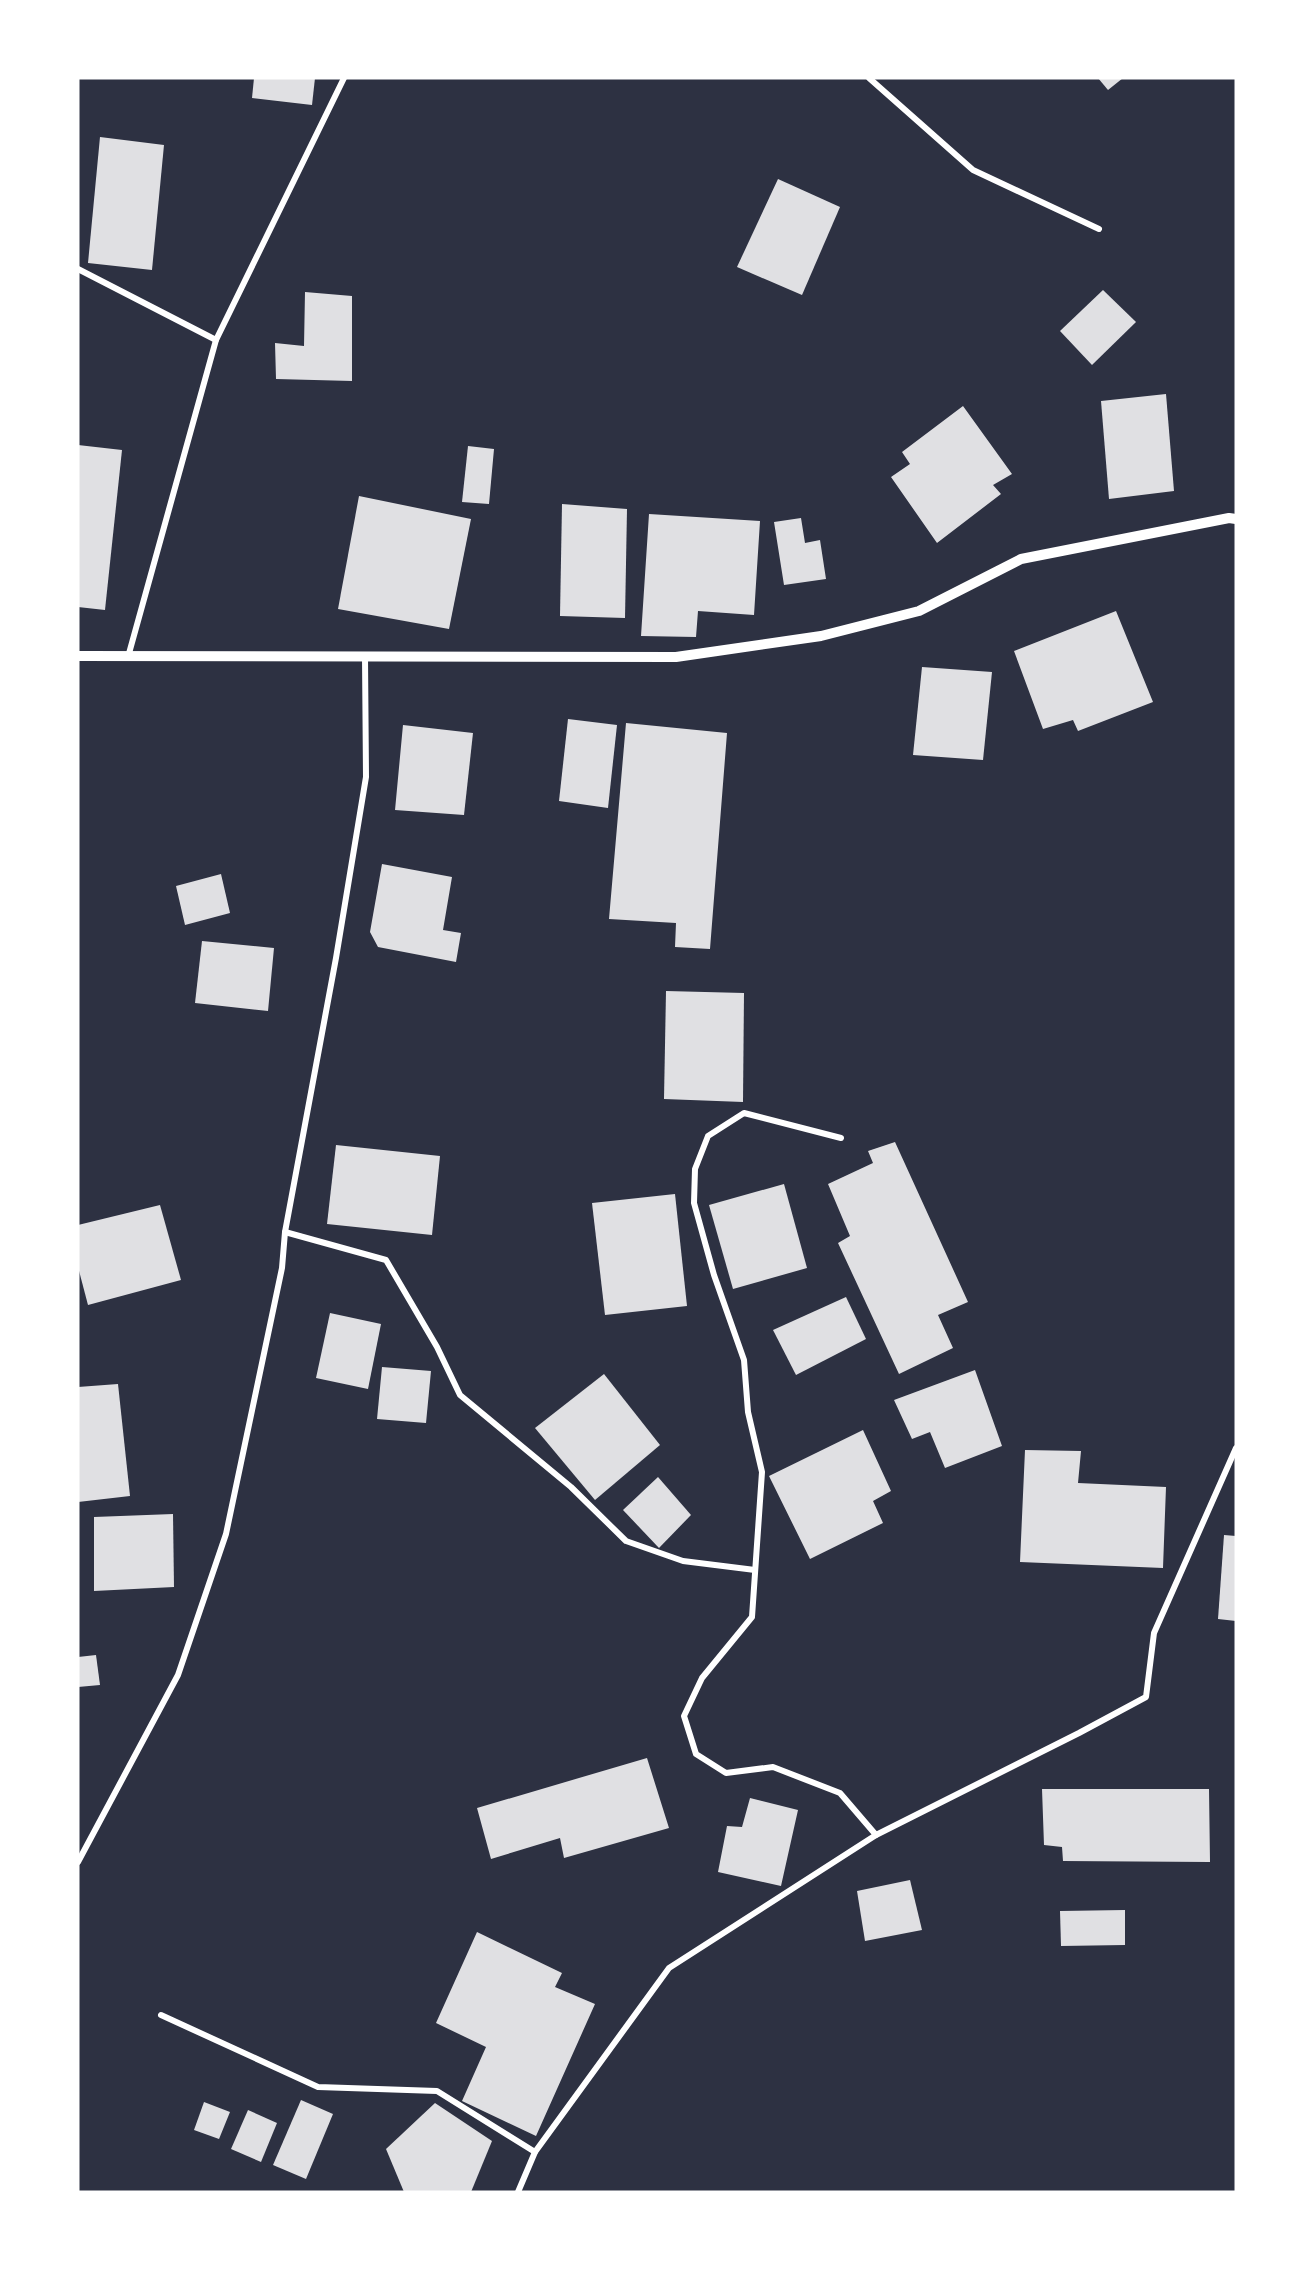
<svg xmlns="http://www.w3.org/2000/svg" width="1314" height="2270" viewBox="0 0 1314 2270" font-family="'Zilla Slab',serif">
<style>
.building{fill:#e0e0e3}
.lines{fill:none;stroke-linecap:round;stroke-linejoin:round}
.minor{stroke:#fff;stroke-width:6}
.tertiary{stroke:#fff;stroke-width:10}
</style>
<rect width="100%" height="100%" fill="#2d3142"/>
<!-- building -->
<g class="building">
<polygon points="254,78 315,78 312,105 252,98"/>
<polygon points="1098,78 1123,78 1108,90"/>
<polygon points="100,137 164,145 152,270 88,263"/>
<polygon points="778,179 840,207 802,295 737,267"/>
<polygon points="1103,290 1136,322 1092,365 1060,331"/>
<polygon points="305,292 352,296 352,381 276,379 275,343 304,346"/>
<polygon points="1166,394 1174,491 1109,499 1101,401"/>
<polygon points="963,406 1012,474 993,485 1001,494 937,543 891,477 910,464 902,452"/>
<polygon points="78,445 122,450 105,610 78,607"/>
<polygon points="468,446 494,449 489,504 462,502"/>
<polygon points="359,496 471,519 449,629 338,609"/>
<polygon points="562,504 627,509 625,618 560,616"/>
<polygon points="649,514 760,521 754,615 698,611 696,637 641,636"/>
<polygon points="801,518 805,543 820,540 826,579 784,585 774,522"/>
<polygon points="1116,611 1153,702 1078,731 1073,720 1043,729 1014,651"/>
<polygon points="922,667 992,672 983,760 913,755"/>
<polygon points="568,719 617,725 608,808 559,801"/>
<polygon points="626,723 727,733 710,949 675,947 676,923 609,919"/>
<polygon points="403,725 473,733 464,815 395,810"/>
<polygon points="382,864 452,877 443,930 461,933 456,962 378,947 370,932"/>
<polygon points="221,874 230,913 185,925 176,886"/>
<polygon points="202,941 274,948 268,1011 195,1003"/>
<polygon points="666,991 744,993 743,1102 664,1099"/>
<polygon points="895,1142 968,1302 938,1315 953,1348 899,1374 838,1243 850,1236 828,1184 873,1163 868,1151"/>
<polygon points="336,1145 440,1156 432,1235 327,1224"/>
<polygon points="784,1184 807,1268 733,1289 709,1205"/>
<polygon points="675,1194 687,1306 605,1315 592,1203"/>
<polygon points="160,1205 181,1280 88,1305 78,1267 78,1225"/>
<polygon points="846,1297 866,1339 796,1375 773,1330"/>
<polygon points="330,1313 381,1324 368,1389 316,1378"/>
<polygon points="382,1367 431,1371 426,1423 377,1419"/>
<polygon points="975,1370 1002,1446 945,1468 930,1432 912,1439 894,1400"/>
<polygon points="604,1374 660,1445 595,1500 535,1428"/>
<polygon points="118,1384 130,1496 78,1502 78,1387"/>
<polygon points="863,1430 891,1491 873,1501 883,1523 810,1559 769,1476"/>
<polygon points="1025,1450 1081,1451 1078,1483 1166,1487 1163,1568 1020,1562"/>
<polygon points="658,1477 691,1515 659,1548 623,1510"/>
<polygon points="173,1514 174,1587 94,1591 94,1517"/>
<polygon points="1224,1535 1236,1536 1236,1621 1218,1619"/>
<polygon points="96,1655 100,1685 78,1687 78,1657"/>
<polygon points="647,1758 669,1828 564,1858 560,1838 491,1859 477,1808"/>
<polygon points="1042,1789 1209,1789 1210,1862 1063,1861 1062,1847 1044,1845"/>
<polygon points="750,1798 798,1810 781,1886 718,1872 727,1826 742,1827"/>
<polygon points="910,1880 922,1930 865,1941 857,1891"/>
<polygon points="1125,1910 1125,1945 1061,1946 1060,1911"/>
<polygon points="477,1932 562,1973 555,1987 595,2004 536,2136 462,2101 486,2047 436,2023"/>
<polygon points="301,2100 333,2114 306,2179 273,2165"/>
<polygon points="204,2102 230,2112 219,2139 194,2130"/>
<polygon points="435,2103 492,2141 471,2192 404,2192 386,2149"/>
<polygon points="248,2110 277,2123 261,2162 231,2149"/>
</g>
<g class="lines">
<!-- minor -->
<g class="minor">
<polyline points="869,78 973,170 1099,229"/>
<polyline points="78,269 216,340"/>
<polyline points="128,657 216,340 344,78"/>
<polyline points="841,1138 744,1113 708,1136 695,1169 694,1203 714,1275 744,1360 748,1412 762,1472 752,1617 702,1678 684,1716 696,1754 726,1773 773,1767 840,1793 876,1835"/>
<polyline points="285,1232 386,1260 437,1347 460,1395 571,1487 626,1541 683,1561 755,1570"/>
<polyline points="78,1862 178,1675 226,1534 282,1268 285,1232 336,958 366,777 365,657"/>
<polyline points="161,2015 318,2087 437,2091 535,2152"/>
<polyline points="518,2192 535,2152 669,1968 876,1835 1079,1733 1146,1697 1154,1633 1236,1448"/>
</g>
<!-- tertiary -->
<polyline class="tertiary" points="78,656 676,657 821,636 919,611 1021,559 1229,518 1236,519"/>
</g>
<!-- border -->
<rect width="1314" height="2270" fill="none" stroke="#ffffff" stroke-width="159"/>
</svg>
